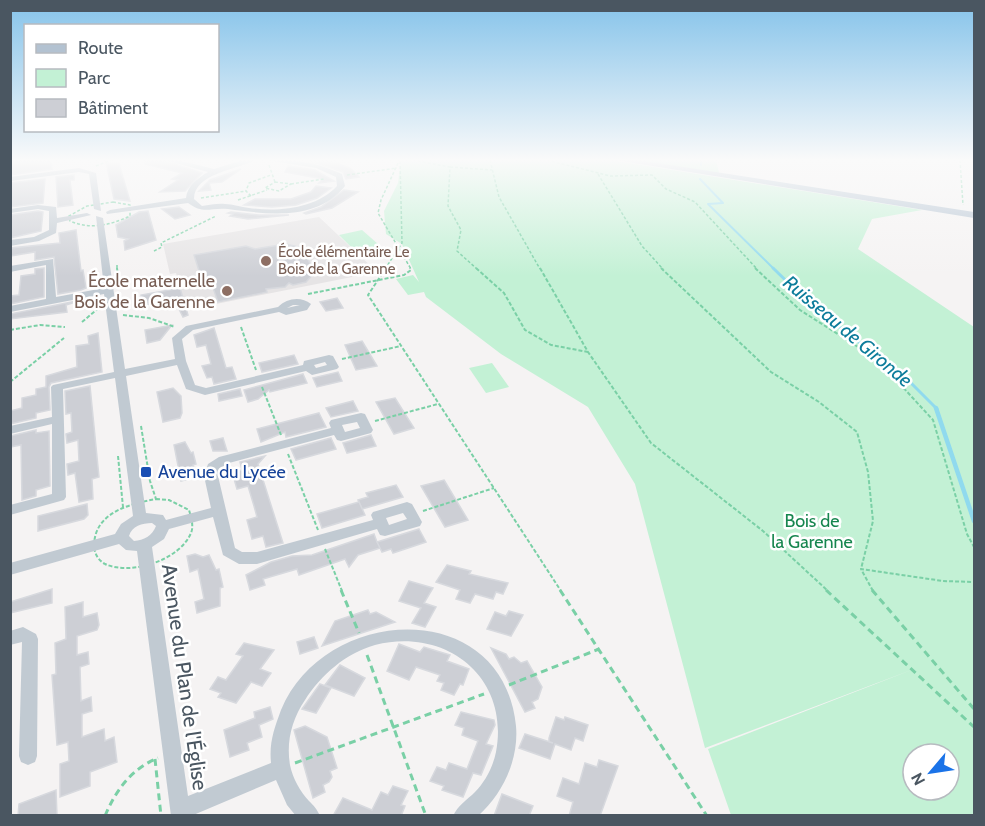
<svg xmlns="http://www.w3.org/2000/svg" width="985" height="826" viewBox="0 0 985 826" font-family="Cabin,sans-serif">
<style>
.education{fill:#e6e4e5}
.green{fill:#c3f1d5;fill-rule:evenodd}
.lines{fill:none;stroke-linecap:round;stroke-linejoin:round}
.stream-far2{stroke:#90daee;stroke-width:2}
.stream-far1{stroke:#90daee;stroke-width:3}
.stream{stroke:#90daee;stroke-width:4.5}
.building{fill:#cdcfd5;stroke:#d7d9de;stroke-width:1.5}
.path-far2{stroke:#7ad0a6;stroke-width:1.5;stroke-dasharray:3 2;stroke-linecap:butt}
.path-far1{stroke:#7ad0a6;stroke-width:2;stroke-dasharray:4 2;stroke-linecap:butt}
.path{stroke:#7ad0a6;stroke-width:3;stroke-dasharray:7 4.5;stroke-linecap:butt}
.minor{fill:#c1cad2;fill-rule:evenodd}
.major{fill:#b3c2d1;fill-rule:evenodd}
.education-dot{fill:#8d6e63;stroke:#fff;stroke-width:2}
.transit-dot{fill:#1a4fb4;stroke:#fff;stroke-width:2}
.labels{text-anchor:middle;dominant-baseline:central;stroke-width:5;stroke-linejoin:round;paint-order:stroke}
.far-education-label{font-size:15px;fill:#785e54;stroke:#fff;text-anchor:start}
.education-label{font-size:18px;fill:#785e54;stroke:#fff;text-anchor:end}
.transit-label{font-size:18px;fill:#164399;stroke:#fff;text-anchor:start}
.park-label{font-size:18px;fill:#17864f;stroke:#fff}
.water-label{font-size:20px;font-style:italic;fill:#0c7c9b;stroke:#fff}
.near-street-label{font-size:21px;fill:#4a5661;stroke:#fff}
</style>
<rect width="100%" height="100%" fill="#f5f3f3"/>
<!-- education -->
<polygon class="education" points="319,217 377,272 186,310 176,273 170,274 163,244"/>
<!-- green -->
<g class="green">
<path d="M401,160H610L922,210L872,219L858,249L974,327V815H731L708,749L914,669L705,748L635,484L588,407L501,354L426,297L424,292L408,295L396,279L413,275L419,282L402,244L386,234L384,211L398,183ZM913,754H949V790H913Z"/>
<polygon points="632,160 716,160 719,173"/>
<polygon points="362,230 378,244 374,245 387,257 358,254 339,235"/>
<polygon points="492,363 509,387 486,393 469,368"/>
</g>
<g class="lines">
<!-- stream-far2 -->
<g class="stream-far2">
<polyline points="701,160 701,165"/>
<polyline points="700,179 723,203 708,204 774,269"/>
</g>
<!-- stream-far1 -->
<polyline class="stream-far1" points="773,268 811,305 908,380 937,409"/>
<!-- stream -->
<polyline class="stream" points="936,408 974,521"/>
</g>
<!-- building -->
<g class="building">
<polygon points="10,160 51,160 52,169 10,175"/>
<polygon points="146,160 163,160 202,173 185,191 160,192 178,180 172,179 182,173 145,164"/>
<polygon points="307,160 335,162 351,169 359,177 346,179 343,172"/>
<polygon points="106,162 119,164 130,201 114,199"/>
<polygon points="288,166 315,170 334,181 319,183 323,179 285,172"/>
<polygon points="241,169 222,182 209,183 211,190 199,191 210,180"/>
<polygon points="74,175 74,180 70,180 73,205 58,207 56,177"/>
<polygon points="45,179 43,203 10,207 10,183"/>
<polygon points="316,186 331,188 317,198 296,205 272,207 244,205 255,199 291,199 311,192"/>
<polygon points="344,190 358,192 332,208 306,214 304,213 321,207"/>
<polygon points="179,207 190,215 175,219 162,209"/>
<polygon points="38,211 43,212 41,231 10,238 10,215"/>
<polygon points="148,211 156,240 125,250 124,241 128,239 118,237 116,225 139,212"/>
<polygon points="231,212 259,215 289,215 248,219 230,216 233,214 228,213"/>
<polygon points="76,230 81,271 83,270 86,288 81,290 58,294 54,257 35,260 35,252 10,256 10,248 60,243 59,233"/>
<polygon points="285,244 303,248 311,266 306,270 315,272 306,282 293,285 289,283 285,287 266,289 267,292 218,302 213,288 215,286 203,283 194,255 246,246 255,249"/>
<polygon points="44,268 44,297 10,304 10,296 19,295 21,276 35,274 35,269"/>
<polygon points="180,288 188,315 183,317 174,299 143,305 141,295"/>
<polygon points="337,298 343,308 326,311 320,302"/>
<polygon points="82,300 66,305 67,312 10,319 10,314"/>
<polygon points="172,325 160,340 147,343 145,330"/>
<polygon points="214,328 226,368 232,367 236,379 214,384 212,377 207,378 202,366 211,364 206,345 197,347 194,335"/>
<polygon points="98,333 102,372 51,383 49,387 50,410 36,413 36,418 10,424 10,411 22,408 22,398 36,395 36,389 46,387 46,376 77,367 76,346 89,344 88,336"/>
<polygon points="362,341 377,366 356,370 345,345"/>
<polygon points="294,355 298,364 262,372 259,363"/>
<polygon points="338,372 342,381 317,387 313,378"/>
<polygon points="303,374 307,383 270,392 269,390 258,399 248,402 244,390"/>
<polygon points="90,386 99,477 92,479 93,499 79,502 75,473 68,475 67,464 79,461 78,440 67,443 66,434 72,432 71,413 66,414 65,391"/>
<polygon points="173,388 181,396 182,413 180,418 163,422 157,392"/>
<polygon points="240,389 242,396 219,401 218,394"/>
<polygon points="395,398 414,428 394,434 376,402"/>
<polygon points="353,401 358,411 331,417 326,408"/>
<polygon points="319,413 326,427 286,437 285,432 261,442 257,429"/>
<polygon points="36,430 36,433 49,431 50,486 36,490 36,496 22,500 21,445 10,447 10,436"/>
<polygon points="371,435 376,446 347,453 343,443"/>
<polygon points="223,438 227,451 213,451 210,441"/>
<polygon points="331,438 336,449 296,460 291,449"/>
<polygon points="185,442 191,453 193,452 196,464 193,465 195,472 192,478 181,481 174,445"/>
<polygon points="265,456 258,464 283,543 266,547 263,536 252,539 247,520 257,517 254,506 248,486 237,489 232,472 242,470 240,462"/>
<polygon points="444,480 468,520 445,527 421,486"/>
<polygon points="396,485 403,497 362,509 358,500 368,497 366,493"/>
<polygon points="359,502 365,515 322,528 317,514"/>
<polygon points="87,504 88,515 84,519 38,531 38,516"/>
<polygon points="419,529 426,542 393,553 391,549 382,552 377,542 380,548 358,555 349,567 345,559 299,575 297,569 263,579 265,585 250,590 246,575 271,562 292,556 312,555 374,534 377,542"/>
<polygon points="195,554 203,557 209,555 216,570 219,569 223,587 220,588 220,606 197,613 195,602 204,599 198,569 190,572 187,556"/>
<polygon points="447,565 471,571 469,574 508,583 503,594 496,592 493,599 475,594 470,603 456,599 460,590 436,582"/>
<polygon points="409,581 433,588 424,603 436,607 425,627 412,623 421,608 399,601"/>
<polygon points="52,589 52,603 10,613 10,602"/>
<polygon points="83,602 83,617 97,613 99,625 97,630 77,636 77,655 88,652 89,664 80,667 81,701 91,697 92,711 82,714 82,737 104,729 105,741 114,737 117,762 90,772 90,786 60,797 60,764 69,761 68,742 57,745 52,675 56,674 55,643 66,639 65,607"/>
<polygon points="368,610 370,614 376,612 395,622 322,646 335,621"/>
<polygon points="509,611 523,615 511,636 487,629 495,612 506,616"/>
<polygon points="314,637 318,648 300,654 297,642"/>
<polygon points="244,643 274,650 260,669 271,673 262,686 251,682 236,703 218,697 221,693 210,689 218,677 226,680 243,656 236,654"/>
<polygon points="399,644 420,652 424,647 450,655 447,661 469,669 463,685 460,684 454,695 441,690 444,683 437,681 440,675 416,667 409,680 387,671"/>
<polygon points="491,648 506,654 509,659 514,657 521,663 527,661 542,687 538,699 532,702 535,708 525,712"/>
<polygon points="340,665 365,678 354,696 325,685"/>
<polygon points="320,684 331,688 316,713 302,709"/>
<polygon points="270,707 273,719 259,725 262,737 247,743 249,750 230,757 224,730 255,718 254,712"/>
<polygon points="461,712 494,720 495,725 486,744 493,746 481,775 473,773 463,797 442,790 444,786 430,781 437,767 446,770 449,763 467,769 478,741 462,735 464,728 455,725"/>
<polygon points="556,717 564,720 565,717 588,725 583,741 575,738 571,750 555,744 550,759 519,748 525,734 553,743 549,742 549,738"/>
<polygon points="305,726 327,737 337,768 330,771 332,777 329,782 323,785 325,792 313,798 294,730"/>
<polygon points="599,760 618,766 600,816 569,816 573,802 557,796 563,778 579,784 585,763 597,767"/>
<polygon points="393,786 408,791 401,805 405,806 401,816 333,816 343,798 372,810 381,792 388,795"/>
<polygon points="56,790 57,816 18,816 19,804"/>
<polygon points="502,794 533,806 529,816 494,816"/>
</g>
<g class="lines">
<!-- path-far2 -->
<g class="path-far2">
<polyline points="413,160 450,167 448,206 461,230 457,251 477,269"/>
<polyline points="490,160 499,197 540,269"/>
<polyline points="547,160 610,176 652,175 666,189 695,202 757,269"/>
<polyline points="960,160 963,205"/>
<polyline points="398,163 381,200 378,213 411,269"/>
<polyline points="269,165 275,182"/>
<polyline points="96,166 111,160"/>
<polyline points="450,167 492,170"/>
<polyline points="598,174 642,246 663,269"/>
<polyline points="347,175 397,168"/>
<polygon points="275,182 291,184 279,191 265,188"/>
<polyline points="291,184 324,179"/>
<polyline points="251,196 246,191 249,183 271,175"/>
<polyline points="201,198 246,191"/>
<polyline points="238,200 267,190"/>
<path d="M113,202L130,205V216C111,225 90,230 70,221L69,216L87,206Z"/>
<polyline points="154,251 162,247 161,243 216,216"/>
<polyline points="117,265 117,269"/>
<polyline points="385,269 402,243 400,160"/>
</g>
<!-- path-far1 -->
<g class="path-far1">
<polyline points="117,268 118,276"/>
<polyline points="386,268 368,295 561,591"/>
<polyline points="476,268 504,293 525,330 551,345 588,352"/>
<polyline points="540,268 588,352 651,443 763,531 828,591"/>
<polyline points="661,268 771,372 819,402 857,432 868,472 873,521 861,569"/>
<polyline points="755,268 800,310 877,359 933,420 967,534 974,547"/>
<polyline points="308,294 404,275 411,270 410,268"/>
<polyline points="123,315 149,318 175,327"/>
<polyline points="82,322 100,307"/>
<polyline points="241,327 256,370"/>
<polyline points="10,330 40,325 65,327"/>
<polyline points="342,359 401,346"/>
<polyline points="10,382 64,338"/>
<polyline points="262,387 281,435"/>
<polyline points="375,421 438,404"/>
<polyline points="141,426 150,481 156,499"/>
<polyline points="288,454 318,530"/>
<polyline points="118,456 123,507"/>
<path d="M156,499L169,500L189,510C191,517 194,526 191,533C180,560 131,576 105,564C98,560 94,553 94,545C95,512 130,504 156,499Z"/>
<polyline points="423,511 494,488"/>
<polyline points="325,549 342,591"/>
<polyline points="873,591 861,569 943,581 974,582"/>
</g>
<!-- path -->
<g class="path">
<polyline points="341,590 359,633"/>
<polyline points="560,590 707,816"/>
<polyline points="826,590 974,727"/>
<polyline points="872,590 974,709"/>
<polyline points="367,655 426,816"/>
<polyline points="509,685 599,649"/>
<polyline points="155,759 161,816"/>
<polyline points="295,763 484,694"/>
<path d="M105,816C116,790 131,769 158,758"/>
</g>
<!-- minor -->
<g class="minor">
<path d="M165,160H178L214,169L243,160H256C239,169 194,173 194,199L202,206C210,205 218,203 225,204C233,204 241,207 249,208C278,212 316,209 337,186L336,177L316,168L266,160C297,160 313,161 342,174L345,186C316,222 267,214 228,209C210,207 204,215 188,203L107,214L106,212L110,210L186,198C187,186 198,178 208,172Z"/>
<polygon points="79,168 96,173 101,211 94,209 89,174 79,172 10,181 10,177"/>
<polygon points="38,205 56,207 57,218 87,213 91,215 57,223 56,233 39,241 10,246 10,240 34,237 49,230 49,211 38,209 10,213 10,209"/>
<path d="M96,216L103,218L125,369L175,359L172,338L186,326L278,307C287,298 301,296 311,304L307,310L286,315L279,312L193,330L182,339L186,361L195,385L206,388L303,365L304,361L329,355L333,356L339,367L337,369L312,375L306,371L205,395L186,389L177,365L126,376L146,513L163,515L166,520L211,508L204,476L208,464L219,457L331,428L329,423L331,420L361,413L365,414L373,430L371,433L341,441L337,440L334,435L229,463L219,469L218,476L235,548L242,552H257L373,520L371,515L373,512L407,502L412,504L422,522L420,526L385,536L380,535L377,529L257,564H239L223,555L213,517L169,529L164,539L152,547L188,796L271,763C269,743 274,729 281,710C325,604 503,596 516,726C519,759 503,794 478,816H453C458,805 467,800 475,792C485,782 493,767 496,752C510,678 447,627 375,645C346,653 321,675 305,700C292,719 286,742 290,765C293,779 300,791 309,801C314,806 317,809 320,816H296L287,805L276,780L191,816H171L137,551L126,550L119,544L10,575V563L115,534L121,524L133,516L115,378L63,389L66,497L64,500L10,515V505L52,494V424L10,434V426L52,417L51,387L53,385L114,372L104,294L10,312V306L46,299V265L10,272V266L53,259L56,297L104,288ZM293,305H300L287,308ZM325,362L327,365L316,368L314,365ZM357,422L360,428L345,432L342,425ZM403,513L407,519L389,525L386,518ZM152,523L156,526C152,536 144,540 134,541L129,536C132,526 142,523 152,523Z"/>
<polygon points="23,627 36,634 38,639 37,756 35,762 28,765 21,762 19,756 22,642 10,645 10,631"/>
</g>
<!-- major -->
<polygon class="major" points="615,160 638,160 974,212 974,218"/>
</g>
<!-- sky -->
<linearGradient id="sky" x2="0" y2="1"><stop stop-color="#85c3ea"/><stop offset="0.58" stop-color="#fafafa"/><stop offset="1" stop-color="#fafafa" stop-opacity="0"/></linearGradient>
<rect width="985" height="276" fill="url(#sky)"/>
<!-- markers -->
<g class="education-dot">
<circle cx="266" cy="261" r="6"/>
<circle cx="227" cy="291" r="6"/>
</g>
<rect class="transit-dot" x="140" y="466" width="12" height="12" rx="3"/>
<g class="labels">
<!-- far-education labels -->
<g class="far-education-label">
<text x="278" y="252">École élémentaire Le<tspan x="278" dy="17">Bois de la Garenne</tspan></text>
</g>
<!-- education labels -->
<g class="education-label">
<text x="215" y="281">École maternelle<tspan x="215" dy="21">Bois de la Garenne</tspan></text>
</g>
<!-- transit labels -->
<g class="transit-label">
<text x="158" y="472">Avenue du Lycée</text>
</g>
<!-- park labels -->
<g class="park-label">
<text x="812" y="521">Bois de<tspan x="812" dy="21">la Garenne</tspan></text>
</g>
<!-- water labels -->
<g class="water-label">
<text transform="translate(848 331) rotate(40)">Ruisseau de Gironde</text>
</g>
<!-- near-street labels -->
<g class="near-street-label">
<text transform="translate(185 677) rotate(82)">Avenue du Plan de l'Église</text>
</g>
</g>
<!-- border -->
<rect width="985" height="826" fill="none" stroke="#4a5661" stroke-width="24"/>
<!-- legend -->
<rect x="24" y="24" width="195" height="108" fill="#ffffff" stroke="#b7bbc0" stroke-width="1.5"/>
<rect x="36" y="44" width="30" height="9" fill="#b3c2d1" stroke="#b7bbc0" stroke-width="1.5"/>
<text x="78" y="54" font-size="18" fill="#4a5661">Route</text>
<rect x="36" y="69" width="30" height="18" fill="#c3f1d5" stroke="#b7bbc0" stroke-width="1.5"/>
<text x="78" y="84" font-size="18" fill="#4a5661">Parc</text>
<rect x="36" y="99" width="30" height="18" fill="#cdcfd5" stroke="#b7bbc0" stroke-width="1.5"/>
<text x="78" y="114" font-size="18" fill="#4a5661">Bâtiment</text>
<!-- north arrow -->
<g transform="translate(931 772) rotate(241)"><circle r="28" fill="#ffffff" stroke="#b7bbc0" stroke-width="1.5"/>
<path d="M0-4.5L10 22L0 15L-10 22Z" fill="#1a73e8"/>
<text y="-9" font-size="16" font-weight="bold" text-anchor="middle" fill="#4a5661">N</text>
</g>
</svg>
